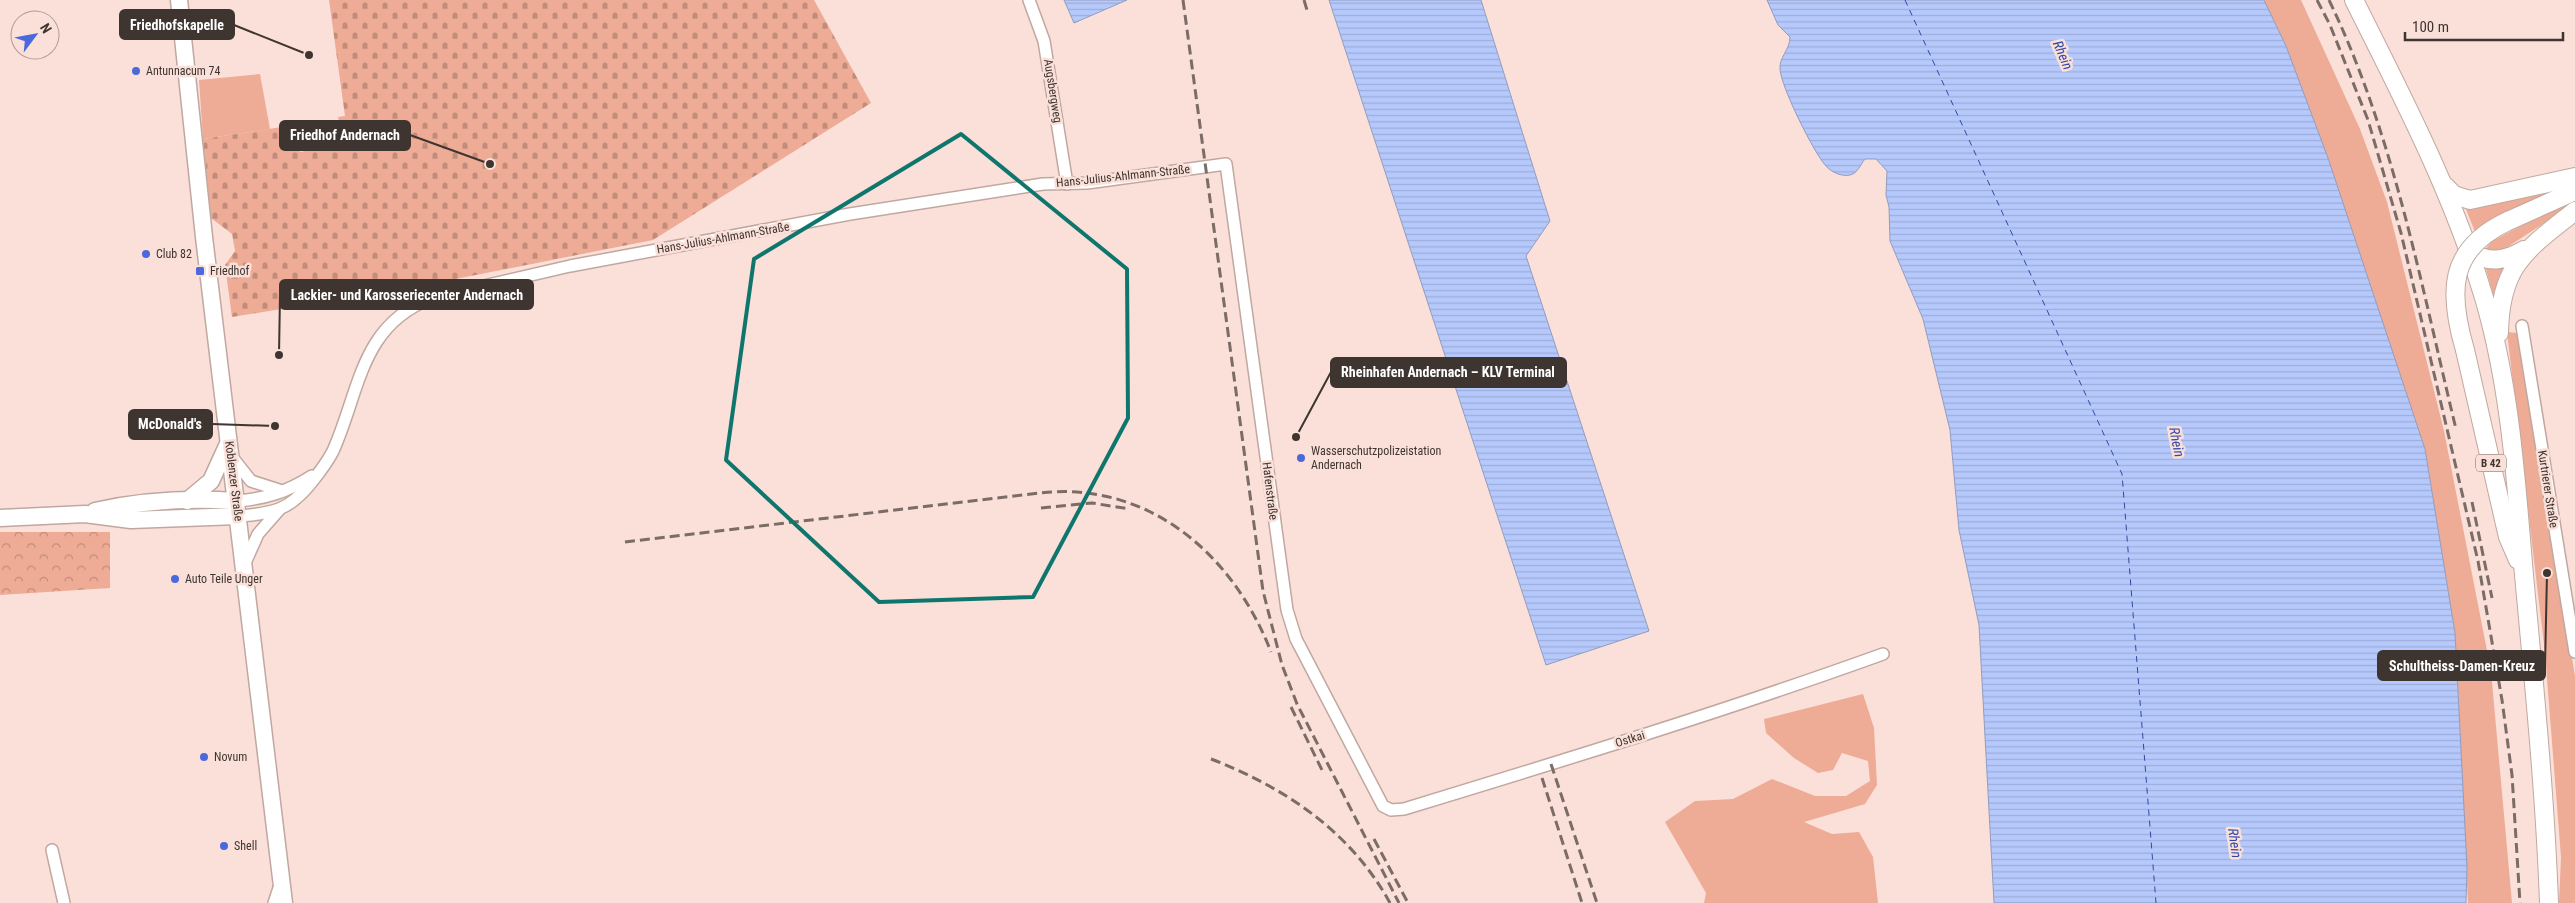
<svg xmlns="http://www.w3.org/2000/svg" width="2575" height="903" viewBox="0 0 2575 903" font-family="'Roboto Condensed',sans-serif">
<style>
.green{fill:#eeab96}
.forest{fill:url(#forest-crowns)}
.cemetery{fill:url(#cemetery-stones)}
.water{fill:url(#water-rules);stroke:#929cbf}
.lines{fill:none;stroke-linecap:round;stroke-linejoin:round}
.ferry{stroke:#3148a6;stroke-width:1;stroke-dasharray:6 5;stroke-linecap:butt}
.street-casing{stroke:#c0a8a0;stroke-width:14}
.secondary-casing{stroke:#c0a8a0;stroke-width:19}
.primary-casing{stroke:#c0a8a0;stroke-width:20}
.street{stroke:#fff;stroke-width:11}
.secondary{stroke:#fff;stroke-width:16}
.primary{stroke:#fff;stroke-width:18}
.rail{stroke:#7b6c67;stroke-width:3;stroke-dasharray:10 5;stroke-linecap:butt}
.primary-bridge-casing{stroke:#c0a8a0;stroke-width:20;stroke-linecap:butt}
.primary-bridge{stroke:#fff;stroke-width:18}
.marked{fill:none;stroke:#0f766e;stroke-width:4;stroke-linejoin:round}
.poi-dot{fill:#4b68dc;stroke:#fae0d8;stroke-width:2}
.labels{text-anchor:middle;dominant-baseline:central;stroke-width:5;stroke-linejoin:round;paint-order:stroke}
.shield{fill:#fae0d8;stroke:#766862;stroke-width:1}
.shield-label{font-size:11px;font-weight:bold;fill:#3e3430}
.poi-label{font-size:12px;fill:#3e3430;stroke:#fae0d8;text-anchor:start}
.street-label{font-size:12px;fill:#3e3430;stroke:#fae0d8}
.water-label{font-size:14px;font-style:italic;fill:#3148a6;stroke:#fae0d8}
.leader{fill:none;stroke:#3e3430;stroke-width:2}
.callout-dot{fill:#3e3430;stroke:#fae0d8;stroke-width:2}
.callout{fill:#3e3430;stroke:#3e3430;stroke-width:2}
.callout-label{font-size:14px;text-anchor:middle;font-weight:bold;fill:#fff}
</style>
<defs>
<pattern id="forest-crowns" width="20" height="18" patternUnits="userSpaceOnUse" patternTransform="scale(1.25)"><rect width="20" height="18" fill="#eeab96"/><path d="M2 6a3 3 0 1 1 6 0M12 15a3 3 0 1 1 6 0" fill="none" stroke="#c28c7b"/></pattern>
<pattern id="cemetery-stones" width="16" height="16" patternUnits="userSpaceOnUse" patternTransform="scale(1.25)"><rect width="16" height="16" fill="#eeab96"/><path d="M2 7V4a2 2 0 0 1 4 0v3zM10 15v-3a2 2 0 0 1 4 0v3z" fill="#c28c7b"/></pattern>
<pattern id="water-rules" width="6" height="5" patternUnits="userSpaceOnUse" patternTransform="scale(1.25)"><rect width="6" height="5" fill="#b6c9fc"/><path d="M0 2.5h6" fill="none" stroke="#9eadd8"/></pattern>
</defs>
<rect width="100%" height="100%" fill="#fae0d8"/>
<!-- green -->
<g class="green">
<polygon points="2264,0 2301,0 2360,129 2387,202 2444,431 2491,671 2512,903 2468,903 2455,633 2425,449 2328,158 2286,46"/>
<polygon points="260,74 270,129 203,139 199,80"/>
<polygon points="2575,181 2475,232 2464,204"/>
<polygon points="2575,198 2575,203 2509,246 2502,250 2484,251 2492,241"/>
<polygon points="2509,261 2495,301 2484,262"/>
<polygon points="2507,332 2518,333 2575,676 2575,903 2559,903 2561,857 2545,653"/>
<polygon points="1863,694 1874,728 1877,785 1865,804 1804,822 1832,834 1859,832 1873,857 1878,903 1704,903 1706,893 1665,822 1695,801 1733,799 1772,779 1815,796 1846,796 1870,781 1868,761 1842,753 1833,770 1818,773 1794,758 1766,733 1764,719"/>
</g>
<!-- forest -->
<polygon class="forest" points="0,532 110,532 110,588 0,595"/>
<!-- cemetery -->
<polygon class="cemetery" points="329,0 814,0 871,103 653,240 415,287 232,317 225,265 235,251 232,234 211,218 203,139 295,125 300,152 343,144 338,117 345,116"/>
<!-- water -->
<g class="water">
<polygon points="1064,0 1127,0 1074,23"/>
<polygon points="1329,0 1481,0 1550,221 1526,256 1649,631 1546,665"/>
<path d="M1767,0H2264L2286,46L2328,158L2425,449L2455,633L2467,867L2466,903H1994L1979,625L1959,530L1950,430L1923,319L1890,241L1889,207L1886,195L1887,171L1876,159H1865C1860,165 1858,173 1850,175C1842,177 1831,172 1826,166C1814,153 1781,87 1780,69C1779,57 1790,50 1790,37L1778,25Z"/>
</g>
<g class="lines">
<!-- ferry -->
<polyline class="ferry" points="1905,0 2122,474 2156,903"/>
<!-- street casing -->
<g class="street-casing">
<g id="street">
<polyline points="1029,0 1044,41 1067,184"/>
<polyline points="2522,326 2575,652"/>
<polyline points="232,457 251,481 282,491"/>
<path d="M236,501C265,499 287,492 312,476"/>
<path d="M238,516C252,515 266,514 279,509C292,504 303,493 311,483C319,473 327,463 333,451C360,391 360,325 432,298L570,266L850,214L1043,184L1087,183L1226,164L1287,610L1296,639L1383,806L1391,810L1404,809C1565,760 1725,711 1883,654"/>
<polyline points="245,563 258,534 279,510"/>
<polyline points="52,850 64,903"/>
<polyline points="274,903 280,885"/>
</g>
</g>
<!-- secondary casing -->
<g class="secondary-casing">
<g id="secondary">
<polyline points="179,0 204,237 284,903"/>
<polyline points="187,501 211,481 227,446"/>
<path d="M95,511C140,501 190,498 236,501"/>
<polyline points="0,518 85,514 131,520 238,516"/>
</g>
</g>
<!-- primary casing -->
<g class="primary-casing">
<g id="primary">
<path d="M2354,0C2403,98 2454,195 2485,301C2511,392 2516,482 2524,575C2534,684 2545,793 2549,903"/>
<polyline points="2445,186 2454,195 2470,200 2575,177"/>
<polyline points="2508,221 2575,191"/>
<path d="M2469,251C2489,264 2505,261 2524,250"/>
<path d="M2499,333C2500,265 2526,250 2575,211"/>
<polyline points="2465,350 2508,537 2518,560"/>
</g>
</g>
<!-- street -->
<use href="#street" class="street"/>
<!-- secondary -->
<use href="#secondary" class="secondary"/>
<!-- primary -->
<use href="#primary" class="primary"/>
<!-- rail -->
<g class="rail">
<polyline points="1183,0 1263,591 1282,665 1297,704 1399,903"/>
<polyline points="1304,0 1307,10"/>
<polyline points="2317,0 2330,25 2368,120 2401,233 2478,561 2502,700 2512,775 2520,903"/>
<path d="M2329,0C2394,135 2421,285 2456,429"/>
<polyline points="2472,502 2492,598"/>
<polyline points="1041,508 1092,503 1130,509"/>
<path d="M625,542L1039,493C1051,492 1064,491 1077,492C1171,499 1239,569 1271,652"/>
<polyline points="1291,707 1323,772"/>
<path d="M1211,759C1286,788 1351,832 1390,903"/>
<polyline points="1551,764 1597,903"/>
<polyline points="1542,778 1582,903"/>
<polyline points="1374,839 1408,903"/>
</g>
<!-- primary-bridge casing -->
<g class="primary-bridge-casing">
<path id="primary-bridge" d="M2465,350C2448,292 2448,249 2508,221"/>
</g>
<!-- primary-bridge -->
<use href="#primary-bridge" class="primary-bridge"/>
</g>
<!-- marked area -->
<path class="marked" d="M961,134L1127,269L1128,418L1033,597L879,602L726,460L754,259Z"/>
<!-- markers -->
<g class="poi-dot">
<circle cx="136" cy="71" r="5"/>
<circle cx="146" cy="254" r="5"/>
<rect x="195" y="266" width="10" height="10" rx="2.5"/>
<circle cx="1301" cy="458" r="5"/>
<circle cx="175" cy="579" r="5"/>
<circle cx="204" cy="757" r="5"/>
<circle cx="224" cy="846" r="5"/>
</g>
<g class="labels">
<!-- shield labels -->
<rect class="shield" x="2476" y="454.5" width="30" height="17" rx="4"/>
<g class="shield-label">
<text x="2491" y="463">B 42</text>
</g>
<!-- poi labels -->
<g class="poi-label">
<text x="146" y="71">Antunnacum 74</text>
<text x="156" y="254">Club 82</text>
<text x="210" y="271">Friedhof</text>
<text x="1311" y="451">Wasserschutzpolizeistation<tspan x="1311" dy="14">Andernach</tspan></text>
<text x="185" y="579">Auto Teile Unger</text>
<text x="214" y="757">Novum</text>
<text x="234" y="846">Shell</text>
</g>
<!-- street labels -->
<g class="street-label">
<text transform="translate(1053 91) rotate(81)">Augsbergweg</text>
<text transform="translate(1123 176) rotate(-6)">Hans-Julius-Ahlmann-Straße</text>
<text transform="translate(723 238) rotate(-10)">Hans-Julius-Ahlmann-Straße</text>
<text transform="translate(234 481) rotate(83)">Koblenzer Straße</text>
<text transform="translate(2548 489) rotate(81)">Kurtrierer Straße</text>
<text transform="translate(1270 491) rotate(83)">Hafenstraße</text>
<text transform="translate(1630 739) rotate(-17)">Ostkai</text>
</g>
<!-- water labels -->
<g class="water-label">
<text transform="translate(2063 55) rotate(67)">Rhein</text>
<text transform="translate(2177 442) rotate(79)">Rhein</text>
<text transform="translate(2235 843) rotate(82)">Rhein</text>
</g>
</g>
<!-- callouts -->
<path class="leader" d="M309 55L234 25M490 164L410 135M279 355L280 295M1296 437L1331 372M275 426L212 424M2547 573L2545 666"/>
<g class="callout-dot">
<circle cx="309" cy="55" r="5"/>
<circle cx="490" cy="164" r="5"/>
<circle cx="279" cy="355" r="5"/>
<circle cx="1296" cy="437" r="5"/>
<circle cx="275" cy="426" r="5"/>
<circle cx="2547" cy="573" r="5"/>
</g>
<g class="callout">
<rect x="120" y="10" width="114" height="29" rx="5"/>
<rect x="280" y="121" width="130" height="29" rx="5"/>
<rect x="280" y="280" width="253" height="29" rx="5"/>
<rect x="1331" y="358" width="235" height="29" rx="5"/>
<rect x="129" y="410" width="83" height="29" rx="5"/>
<rect x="2378" y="651" width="167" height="29" rx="5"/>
</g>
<g class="callout-label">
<text x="177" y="30">Friedhofskapelle</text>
<text x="345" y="140">Friedhof Andernach</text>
<text x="407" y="300">Lackier- und Karosseriecenter Andernach</text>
<text x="1448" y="377">Rheinhafen Andernach – KLV Terminal</text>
<text x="170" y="429">McDonald's</text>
<text x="2462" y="671">Schultheiss-Damen-Kreuz</text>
</g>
<!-- north arrow -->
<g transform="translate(35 35) rotate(58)"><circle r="24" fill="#fae0d8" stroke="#af9b95"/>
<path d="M0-4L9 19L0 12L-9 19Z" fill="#4b68dc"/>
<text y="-8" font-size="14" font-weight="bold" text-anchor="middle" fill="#3e3430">N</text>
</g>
<!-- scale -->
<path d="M2405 32v8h158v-8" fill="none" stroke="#3e3430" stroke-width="2.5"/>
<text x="2412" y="32" font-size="15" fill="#3e3430" stroke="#fae0d8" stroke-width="4" paint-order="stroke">100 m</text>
</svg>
